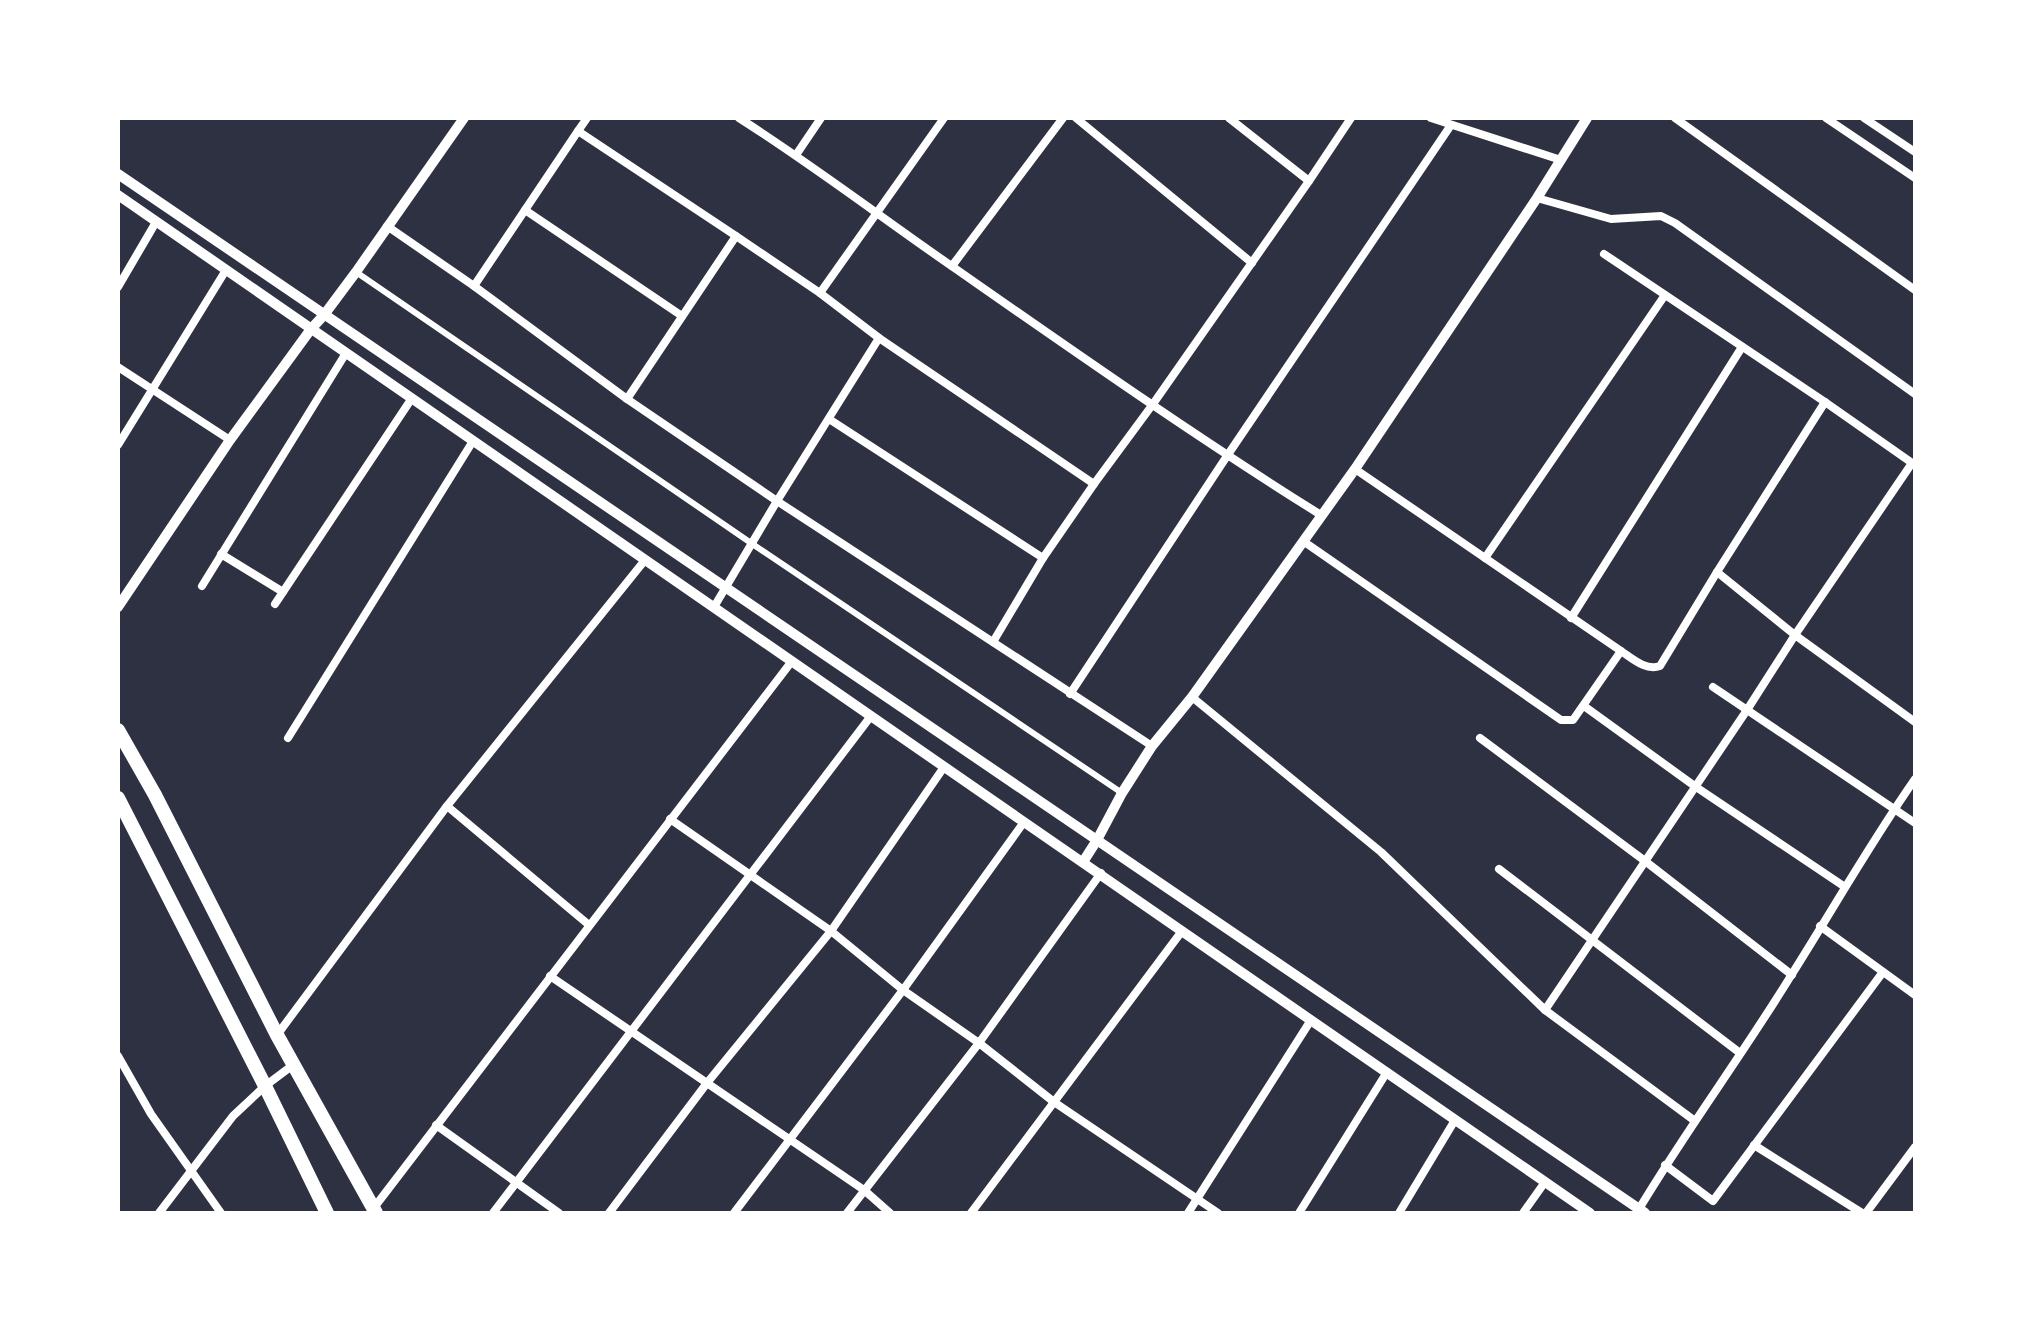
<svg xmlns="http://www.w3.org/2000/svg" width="2033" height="1331" viewBox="0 0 2033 1331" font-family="'Public Sans',sans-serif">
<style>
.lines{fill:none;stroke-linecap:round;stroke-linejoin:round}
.pedestrian{stroke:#fff;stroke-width:6}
.minor{stroke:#fff;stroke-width:8}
.tertiary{stroke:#fff;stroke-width:10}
.trunk{stroke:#fff;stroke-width:14}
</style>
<rect width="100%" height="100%" fill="#2d3142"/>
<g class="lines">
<!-- pedestrian -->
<polyline class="pedestrian" points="356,272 751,543 1122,793"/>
<!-- minor -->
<g class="minor">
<path d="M739,118C813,165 882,218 953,267C1075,352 1196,437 1321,515"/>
<polyline points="1076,118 1252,263"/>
<polyline points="1229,118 1309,181"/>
<polyline points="1431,118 1561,160"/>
<polyline points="1675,118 1915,290"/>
<polyline points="1826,118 1915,178"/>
<polyline points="1864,118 1915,152"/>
<polyline points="578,131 587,118"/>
<polyline points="796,155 821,118"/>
<polyline points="1537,198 1611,219 1661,216 1675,223 1915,394"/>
<polyline points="525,210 682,316"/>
<polyline points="387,226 474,286 627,399 777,501 1152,746"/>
<polyline points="1604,254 1825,402 1915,465"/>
<polyline points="952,266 1063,118"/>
<polyline points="474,286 578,131 736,236"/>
<polyline points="118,287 156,222"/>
<polyline points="820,293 944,118"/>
<polyline points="118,367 230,440"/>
<polyline points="627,399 736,236 820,293 879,338 1094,484"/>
<polyline points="829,419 1043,558"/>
<polyline points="118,445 226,270"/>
<path d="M1355,469L1621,651C1633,659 1646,671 1660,666L1717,572L1825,402"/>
<polyline points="1303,541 1561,720 1573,720 1621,651"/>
<polyline points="221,554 283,592"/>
<polyline points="1485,558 1665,295"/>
<polyline points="1717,572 1795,635 1912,463"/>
<polyline points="202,586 346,353"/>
<polyline points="275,604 412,398"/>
<polyline points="714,607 777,501 879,338"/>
<polyline points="1571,618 1742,347"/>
<polyline points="993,642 1043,558 1094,484 1153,404 1309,181 1351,118"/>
<polyline points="1713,687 1915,823"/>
<polyline points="1070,694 1227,456 1451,125"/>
<polyline points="1192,697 1381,852 1545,1010 1747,710 1795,635 1915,722"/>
<polyline points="1584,706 1696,787 1845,887"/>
<polyline points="288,738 473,441"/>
<polyline points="1480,738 1645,861 1792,975"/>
<polyline points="447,806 589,925"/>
<polyline points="670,819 831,931 903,990 979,1043 1054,1102 1218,1213"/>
<polyline points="1499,869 1740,1053"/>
<polyline points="1820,926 1915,995"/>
<polyline points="550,976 864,1190 890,1213"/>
<polyline points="1545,1010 1695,1121"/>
<polyline points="277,1035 447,806 645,560"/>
<polyline points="118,1056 151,1114 221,1213"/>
<polyline points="436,1125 559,1213"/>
<polyline points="1754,1145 1862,1213"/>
<polyline points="1665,1165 1713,1201 1883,972"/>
<polyline points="373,1209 792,661"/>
<path d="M1639,1209C1687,1129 1743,1054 1792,974C1833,909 1871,842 1915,779"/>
<polyline points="159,1213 233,1116 265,1086 293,1065"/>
<polyline points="493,1213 871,716"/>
<polyline points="609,1213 707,1083 831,931 944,767"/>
<polyline points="734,1213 903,990 1024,822"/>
<polyline points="847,1213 979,1043 1101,873"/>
<polyline points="971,1213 1182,931"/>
<polyline points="1188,1213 1311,1020"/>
<polyline points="1299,1213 1387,1072"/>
<polyline points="1399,1213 1455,1120"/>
<polyline points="1523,1213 1545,1182"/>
<polyline points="1866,1213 1915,1147"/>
</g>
<!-- tertiary -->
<g class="tertiary">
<polyline points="118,174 1645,1213"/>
<path d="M118,195L1024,822C1213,951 1401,1083 1590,1213"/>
<polyline points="118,607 230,440 311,329 324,315 356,272 464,118"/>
<polyline points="1083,862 1097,840 1122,793 1152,746 1192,697 1355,469 1537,198 1587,118"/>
</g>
<!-- trunk -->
<g class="trunk">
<polyline points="118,730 155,795 277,1035 376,1213"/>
<polyline points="118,798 265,1086 327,1213"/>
</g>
</g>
<!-- border -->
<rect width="2033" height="1331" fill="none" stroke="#ffffff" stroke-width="240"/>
</svg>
